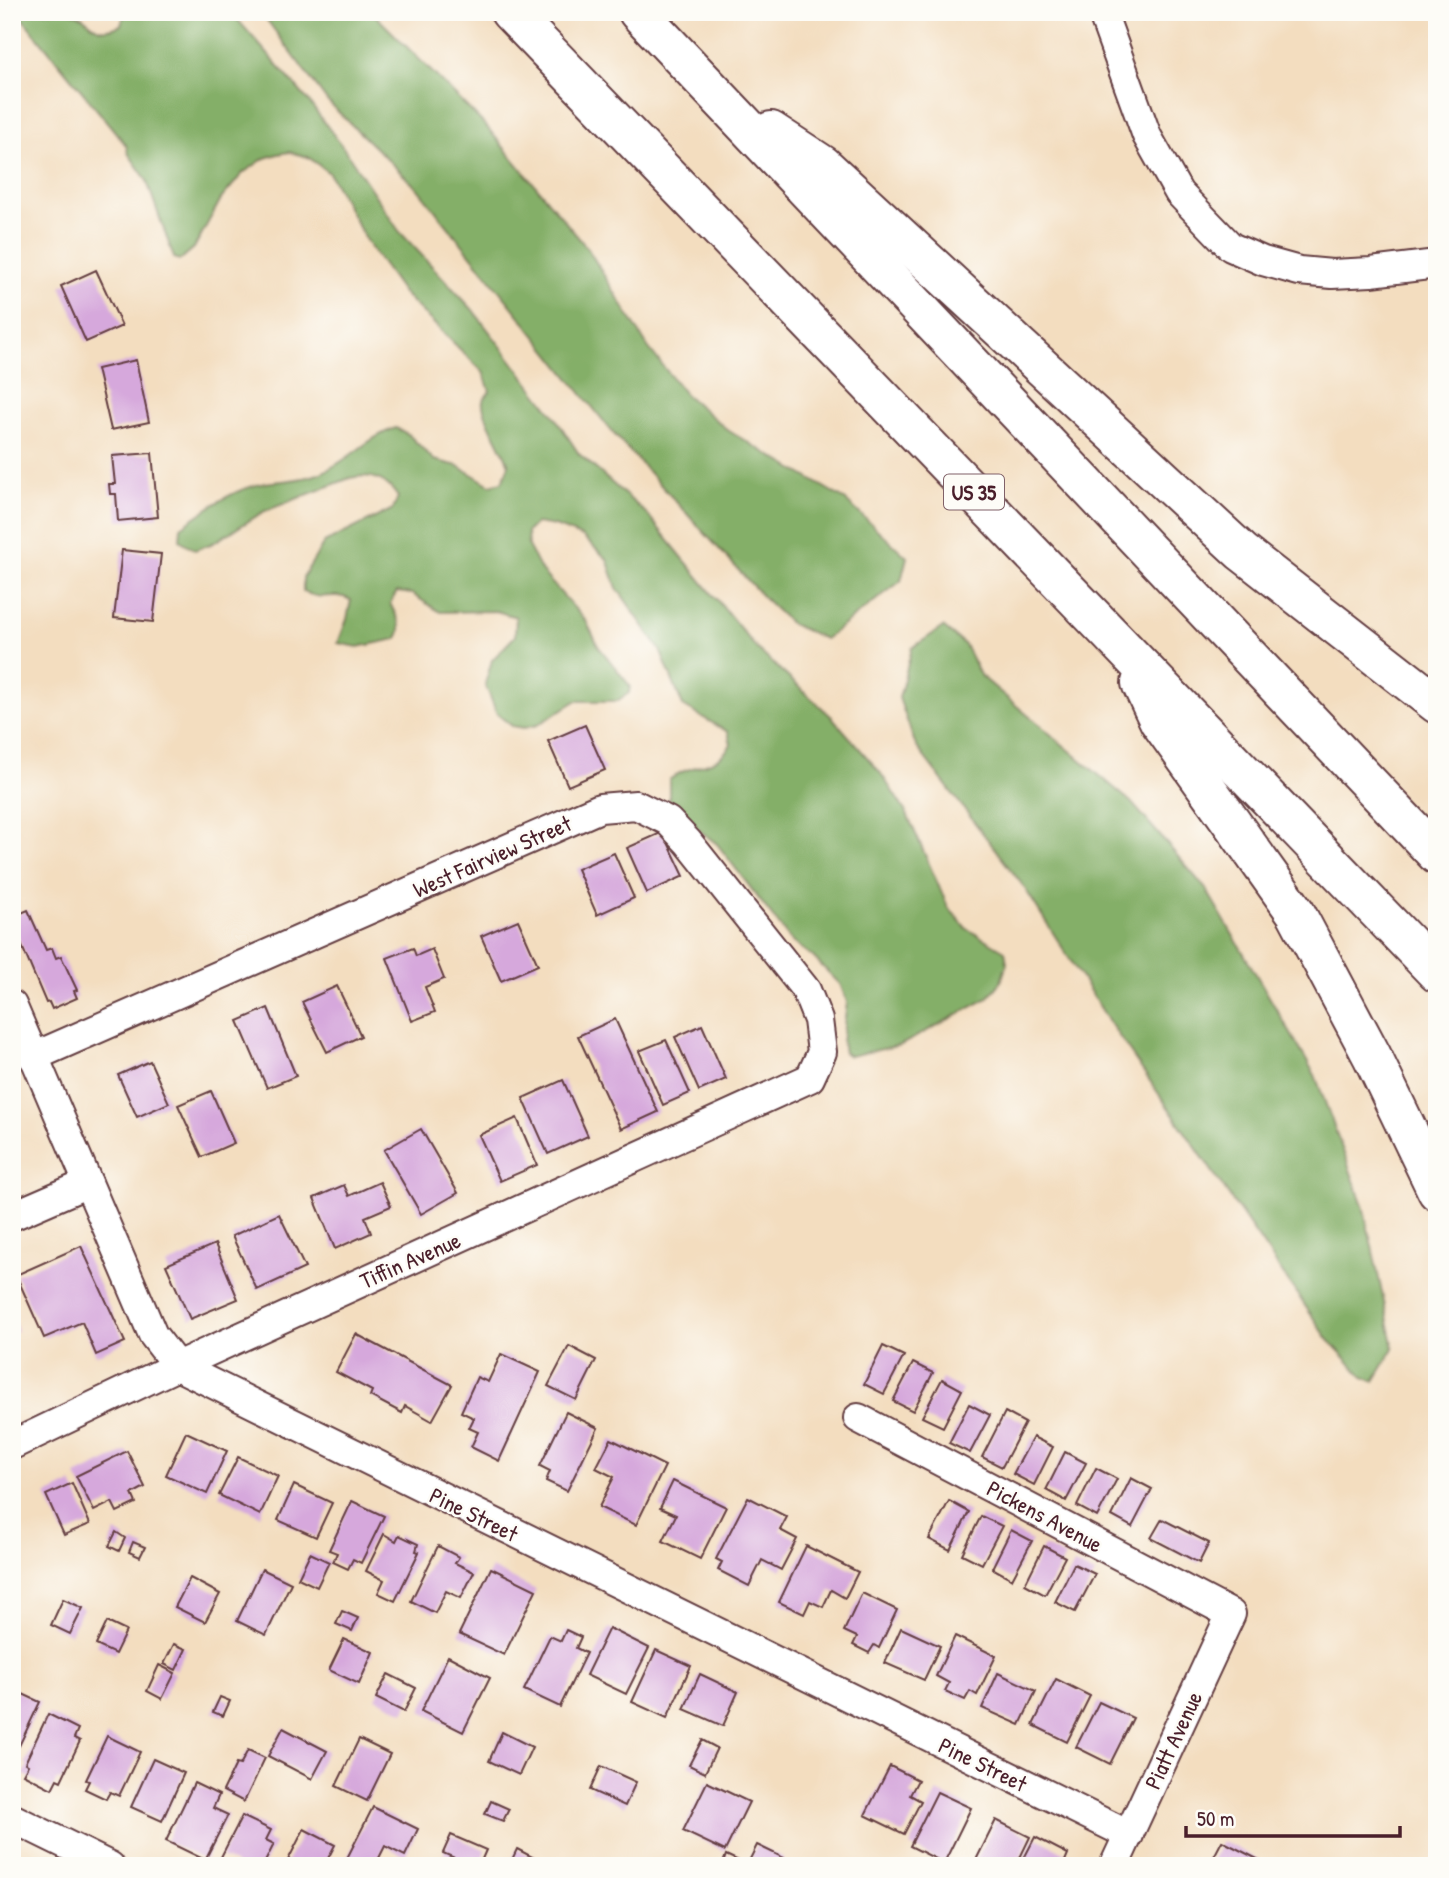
<svg xmlns="http://www.w3.org/2000/svg" width="1449" height="1878" viewBox="0 0 1449 1878" font-family="'Patrick Hand',sans-serif">
<style>
.forest{fill:#84af67;stroke:#676749;stroke-width:2}
.building{fill:#d6a8dc}
.lines{fill:none;stroke-linecap:round;stroke-linejoin:round}
.minor-casing{stroke:#633c41;stroke-width:32}
.highway-casing{stroke:#633c41;stroke-width:42}
.minor{stroke:#fff;stroke-width:28}
.highway{stroke:#fff;stroke-width:38}
.labels{text-anchor:middle;dominant-baseline:central;stroke-width:5;stroke-linejoin:round;paint-order:stroke}
.shield{fill:#fdfcf7;stroke:#806168;stroke-width:2}
.shield-label{font-size:21px;font-weight:bold;fill:#4a1f2b}
.street-label{font-size:23px;fill:#4a1f2b;stroke:#fdfcf7}
</style>
<rect width="100%" height="100%" fill="#fdfcf7"/>
<filter id="ink" filterUnits="userSpaceOnUse"><feTurbulence type="fractalNoise" baseFrequency=".0143" numOctaves="2"/><feDisplacementMap in="SourceGraphic" scale="14" xChannelSelector="R" yChannelSelector="G"/><feConvolveMatrix kernelMatrix="1 2 1 2 8 2 1 2 1" color-interpolation-filters="sRGB"/></filter>
<filter id="wash" filterUnits="userSpaceOnUse"><feTurbulence type="fractalNoise" baseFrequency=".00686" numOctaves="4" result="noise"/><feDisplacementMap in="SourceGraphic" scale="28" xChannelSelector="R" yChannelSelector="G"/><feGaussianBlur stdDeviation="1.57" result="paint"/><feColorMatrix in="noise" values="0 0 0 0 0 0 0 0 0 0 0 0 0 0 0 0 0 1.4 0 .05"/><feComposite in="paint" operator="in"/></filter>
<g filter="url(#wash)">
<rect width="100%" height="100%" fill="#f3ddbf"/>
<!-- forest -->
<g class="forest">
<path d="M17,12C34,12 53,10 70,12C93,16 90,39 121,25L125,12H231L306,98L345,150L399,231L472,309L553,414L579,454L647,514L757,649L832,717L880,772L907,814L948,907L966,928L1005,951L1007,963L1001,982L988,998L901,1045L850,1056L844,1053L842,1042L847,1002L840,984L812,956L792,942L717,844L686,820L669,799V780C690,762 717,770 731,744L728,732L683,706L660,650L617,588L607,559L583,537L555,526L536,523L527,532L528,546L542,572L586,621L599,647L630,686L629,693L617,701H576L537,725L524,728L512,726L497,714L485,684L492,660L515,636L516,617L496,611L440,612L412,594L397,592L390,603C395,615 406,628 396,639L358,647L338,643L347,619L351,600C330,590 322,603 303,591V577L324,543L393,509L398,497C386,479 372,473 350,478L265,511L213,543L195,550L180,540L181,527C210,507 230,490 265,483C283,480 301,481 318,474C347,463 367,437 396,428L408,434L434,460L458,466L490,485L502,482L509,465C504,450 480,412 483,401C485,397 488,394 490,391L483,372L403,293L368,244L329,173L308,157L289,152L278,154L265,158L243,173L221,199L194,248L180,260L174,258L146,179L128,153L126,145Z"/>
<polygon points="261,12 372,12 486,126 588,249 648,347 685,394 729,431 844,499 907,557 901,581 825,639 791,624 764,598 614,434 418,189 328,102"/>
<polygon points="943,627 965,645 980,675 1131,802 1206,889 1315,1075 1363,1205 1394,1348 1374,1381 1363,1377 1328,1339 1112,1026 1024,887 916,746 899,698 912,648"/>
</g>
<g id="blocks">
<!-- building -->
<g class="building">
<polygon points="96,270 122,326 86,342 61,286"/>
<polygon points="136,360 149,422 111,430 97,369"/>
<polygon points="152,453 158,517 118,521 116,494 110,494 109,484 115,484 112,456"/>
<polygon points="122,550 161,554 153,622 114,618"/>
<polygon points="585,725 605,770 568,786 548,741"/>
<polygon points="663,832 684,876 647,893 627,848"/>
<polygon points="614,853 634,898 597,915 577,869"/>
<polygon points="28,910 46,950 52,948 56,958 61,956 77,990 74,991 77,998 52,1009 49,1002 46,1003 16,932 12,934 12,917"/>
<polygon points="518,920 538,965 501,981 481,936"/>
<polygon points="413,948 416,956 432,949 444,979 425,987 435,1012 412,1021 387,958"/>
<polygon points="337,986 361,1036 327,1052 302,1002"/>
<polygon points="268,1008 296,1076 267,1088 238,1021"/>
<polygon points="615,1019 658,1112 621,1129 578,1036"/>
<polygon points="702,1025 726,1079 699,1091 675,1037"/>
<polygon points="666,1040 690,1093 663,1105 639,1051"/>
<polygon points="150,1061 169,1103 137,1117 118,1075"/>
<polygon points="563,1080 588,1136 548,1154 523,1098"/>
<polygon points="211,1091 234,1143 202,1157 178,1105"/>
<polygon points="517,1118 537,1165 500,1181 479,1135"/>
<polygon points="421,1129 458,1193 421,1214 384,1150"/>
<polygon points="380,1182 391,1206 365,1217 371,1233 335,1249 314,1198 344,1185 349,1196"/>
<polygon points="279,1214 305,1268 257,1290 232,1236"/>
<polygon points="215,1244 238,1299 190,1319 166,1265"/>
<polygon points="81,1246 125,1342 96,1355 82,1322 44,1338 16,1275"/>
<polygon points="12,1317 18,1331 12,1334"/>
<polygon points="356,1334 452,1385 432,1421 405,1406 402,1413 370,1396 372,1391 336,1372"/>
<polygon points="569,1346 596,1360 576,1400 548,1386"/>
<polygon points="883,1346 904,1356 884,1394 864,1384"/>
<polygon points="501,1354 540,1372 499,1461 471,1447 478,1432 469,1428 474,1418 461,1412 477,1377 488,1382"/>
<polygon points="913,1363 933,1373 913,1411 893,1401"/>
<polygon points="942,1379 962,1390 943,1427 922,1417"/>
<polygon points="969,1404 990,1415 970,1453 949,1443"/>
<polygon points="566,1412 598,1428 567,1491 546,1481 550,1471 540,1466"/>
<polygon points="1005,1412 1025,1423 1002,1467 982,1457"/>
<polygon points="186,1432 227,1451 207,1494 166,1475"/>
<polygon points="1033,1437 1053,1447 1034,1485 1013,1474"/>
<polygon points="611,1439 665,1466 636,1525 599,1507 614,1477 596,1468"/>
<polygon points="127,1451 145,1487 132,1494 136,1503 117,1512 112,1502 94,1511 76,1476"/>
<polygon points="1065,1452 1086,1463 1066,1501 1046,1490"/>
<polygon points="238,1457 278,1476 260,1515 219,1495"/>
<polygon points="1096,1468 1117,1479 1097,1517 1077,1506"/>
<polygon points="1131,1478 1152,1489 1132,1527 1112,1516"/>
<polygon points="673,1481 726,1507 700,1559 663,1541 676,1515 660,1508"/>
<polygon points="72,1483 90,1524 64,1535 46,1495"/>
<polygon points="294,1485 332,1503 316,1537 278,1520"/>
<polygon points="748,1497 787,1517 780,1530 797,1539 781,1570 762,1560 749,1586 718,1570 722,1562 716,1559"/>
<polygon points="352,1501 384,1516 361,1563 353,1559 348,1569 333,1562 337,1553 329,1550"/>
<polygon points="949,1501 969,1512 950,1550 929,1539"/>
<polygon points="981,1516 1002,1526 982,1564 962,1554"/>
<polygon points="1162,1519 1209,1543 1199,1563 1151,1538"/>
<polygon points="1011,1530 1032,1541 1012,1579 992,1568"/>
<polygon points="116,1532 125,1538 119,1551 109,1546"/>
<polygon points="384,1534 396,1541 399,1535 418,1544 416,1551 419,1552 395,1601 378,1593 384,1580 366,1571"/>
<polygon points="133,1542 145,1547 140,1557 129,1552"/>
<polygon points="438,1546 459,1557 455,1563 474,1572 461,1598 446,1591 435,1613 411,1601"/>
<polygon points="806,1546 858,1572 845,1598 831,1590 823,1607 810,1601 804,1614 779,1602"/>
<polygon points="1044,1546 1065,1557 1045,1595 1025,1584"/>
<polygon points="310,1553 329,1562 317,1587 298,1578"/>
<polygon points="1074,1564 1095,1574 1075,1612 1055,1602"/>
<polygon points="491,1568 536,1590 504,1655 459,1634"/>
<polygon points="262,1569 291,1583 266,1635 237,1621"/>
<polygon points="190,1578 220,1594 205,1622 175,1607"/>
<polygon points="862,1593 897,1610 879,1648 874,1645 869,1653 853,1645 857,1637 844,1631"/>
<polygon points="63,1599 83,1608 70,1634 51,1625"/>
<polygon points="342,1611 358,1618 352,1631 336,1624"/>
<polygon points="107,1622 126,1631 115,1654 96,1645"/>
<polygon points="609,1628 649,1648 626,1694 586,1675"/>
<polygon points="901,1628 940,1646 924,1680 885,1663"/>
<polygon points="566,1630 581,1637 576,1648 586,1653 560,1707 524,1690 550,1636 561,1641"/>
<polygon points="955,1636 996,1656 977,1695 970,1691 965,1700 945,1691 949,1683 936,1676"/>
<polygon points="344,1639 373,1652 359,1684 329,1670"/>
<polygon points="174,1644 186,1649 176,1670 164,1664"/>
<polygon points="656,1650 691,1666 667,1718 632,1702"/>
<polygon points="448,1656 490,1678 463,1732 421,1711"/>
<polygon points="159,1665 175,1673 162,1699 147,1691"/>
<polygon points="998,1673 1036,1691 1020,1725 982,1708"/>
<polygon points="388,1674 416,1688 404,1712 376,1698"/>
<polygon points="700,1674 738,1692 723,1726 684,1709"/>
<polygon points="1056,1679 1090,1696 1067,1742 1033,1725"/>
<polygon points="12,1689 40,1702 19,1746 12,1743"/>
<polygon points="220,1697 230,1701 223,1716 213,1712"/>
<polygon points="1099,1702 1133,1718 1110,1764 1076,1747"/>
<polygon points="48,1714 78,1729 74,1738 80,1741 61,1781 57,1779 52,1789 23,1774 28,1765 25,1763"/>
<polygon points="283,1728 327,1751 312,1779 268,1756"/>
<polygon points="502,1732 532,1747 519,1775 489,1761"/>
<polygon points="107,1736 140,1752 119,1796 110,1792 106,1799 85,1789 89,1781 86,1780"/>
<polygon points="359,1739 390,1754 367,1801 336,1786"/>
<polygon points="702,1740 717,1748 705,1773 689,1765"/>
<polygon points="248,1750 265,1758 244,1802 223,1791 236,1764 240,1765"/>
<polygon points="153,1759 184,1773 162,1821 131,1807"/>
<polygon points="601,1766 636,1782 625,1806 590,1790"/>
<polygon points="890,1766 918,1780 910,1795 921,1801 904,1834 865,1815"/>
<polygon points="707,1782 749,1802 725,1851 683,1831"/>
<polygon points="194,1783 219,1795 213,1808 228,1815 205,1860 166,1841"/>
<polygon points="937,1792 971,1808 944,1863 910,1846"/>
<polygon points="491,1801 509,1809 503,1821 485,1814"/>
<polygon points="373,1807 418,1829 405,1856 385,1846 375,1866 343,1866"/>
<polygon points="242,1816 271,1830 266,1840 274,1844 263,1866 240,1866 221,1857"/>
<polygon points="996,1820 1030,1837 1016,1866 973,1866"/>
<polygon points="304,1829 335,1845 324,1866 285,1866"/>
<polygon points="451,1835 486,1850 479,1866 473,1866 443,1853"/>
<polygon points="1035,1837 1068,1854 1063,1866 1020,1866"/>
<polygon points="1222,1841 1271,1866 1209,1866"/>
<polygon points="757,1845 784,1858 781,1866 722,1866 726,1855 747,1865"/>
<polygon points="517,1849 544,1863 542,1866 509,1866"/>
</g>
</g>
</g>
<g filter="url(#ink)">
<use href="#blocks" fill-opacity="0" stroke="#633c41" stroke-width="2"/>
<g class="lines">
<!-- minor casing -->
<g class="minor-casing">
<g id="minor">
<polyline points="1102,12 1147,136 1179,193 1231,247 1263,261 1299,271 1332,274 1371,272 1437,264"/>
<polyline points="12,1005 153,1335 177,1366 1129,1835"/>
<polyline points="12,1216 88,1183"/>
<polyline points="858,1418 1231,1614 1114,1866"/>
<polyline points="12,1445 177,1366 810,1078 822,1052 818,1020 806,990 688,842 668,821 636,805 600,808 33,1057"/>
<polyline points="12,1818 110,1866"/>
</g>
</g>
<!-- highway casing -->
<g class="highway-casing">
<g id="highway">
<polyline points="510,12 1437,973"/>
<polyline points="638,12 1437,855"/>
<polyline points="771,131 823,165 1242,552 1437,704"/>
<polyline points="1141,683 1159,721 1296,913 1372,1056 1437,1191"/>
</g>
</g>
<!-- minor -->
<use href="#minor" class="minor"/>
<!-- highway -->
<use href="#highway" class="highway"/>
</g>
</g>
<g class="labels">
<!-- shield labels -->
<rect class="shield" x="944" y="474.5" width="60" height="35" rx="5"/>
<g class="shield-label">
<text x="974" y="492">US 35</text>
</g>
<!-- street labels -->
<g class="street-label">
<text transform="translate(492 856) rotate(-24)">West Fairview Street</text>
<text transform="translate(410 1260) rotate(-24)">Tiffin Avenue</text>
<text transform="translate(474 1514) rotate(26)">Pine Street</text>
<text transform="translate(1045 1516) rotate(28)">Pickens Avenue</text>
<text transform="translate(1173 1740) rotate(-65)">Piatt Avenue</text>
<text transform="translate(983 1764) rotate(26)">Pine Street</text>
</g>
</g>
<!-- margin -->
<rect width="1449" height="1878" fill="none" stroke="#fdfcf7" stroke-width="42"/>
<!-- scale -->
<path d="M1186 1826v10h214v-10" fill="none" stroke="#4a1f2b" stroke-width="3.5"/>
<text x="1197" y="1826" font-size="21" fill="#4a1f2b" stroke="#fdfcf7" stroke-width="5" paint-order="stroke">50 m</text>
</svg>
